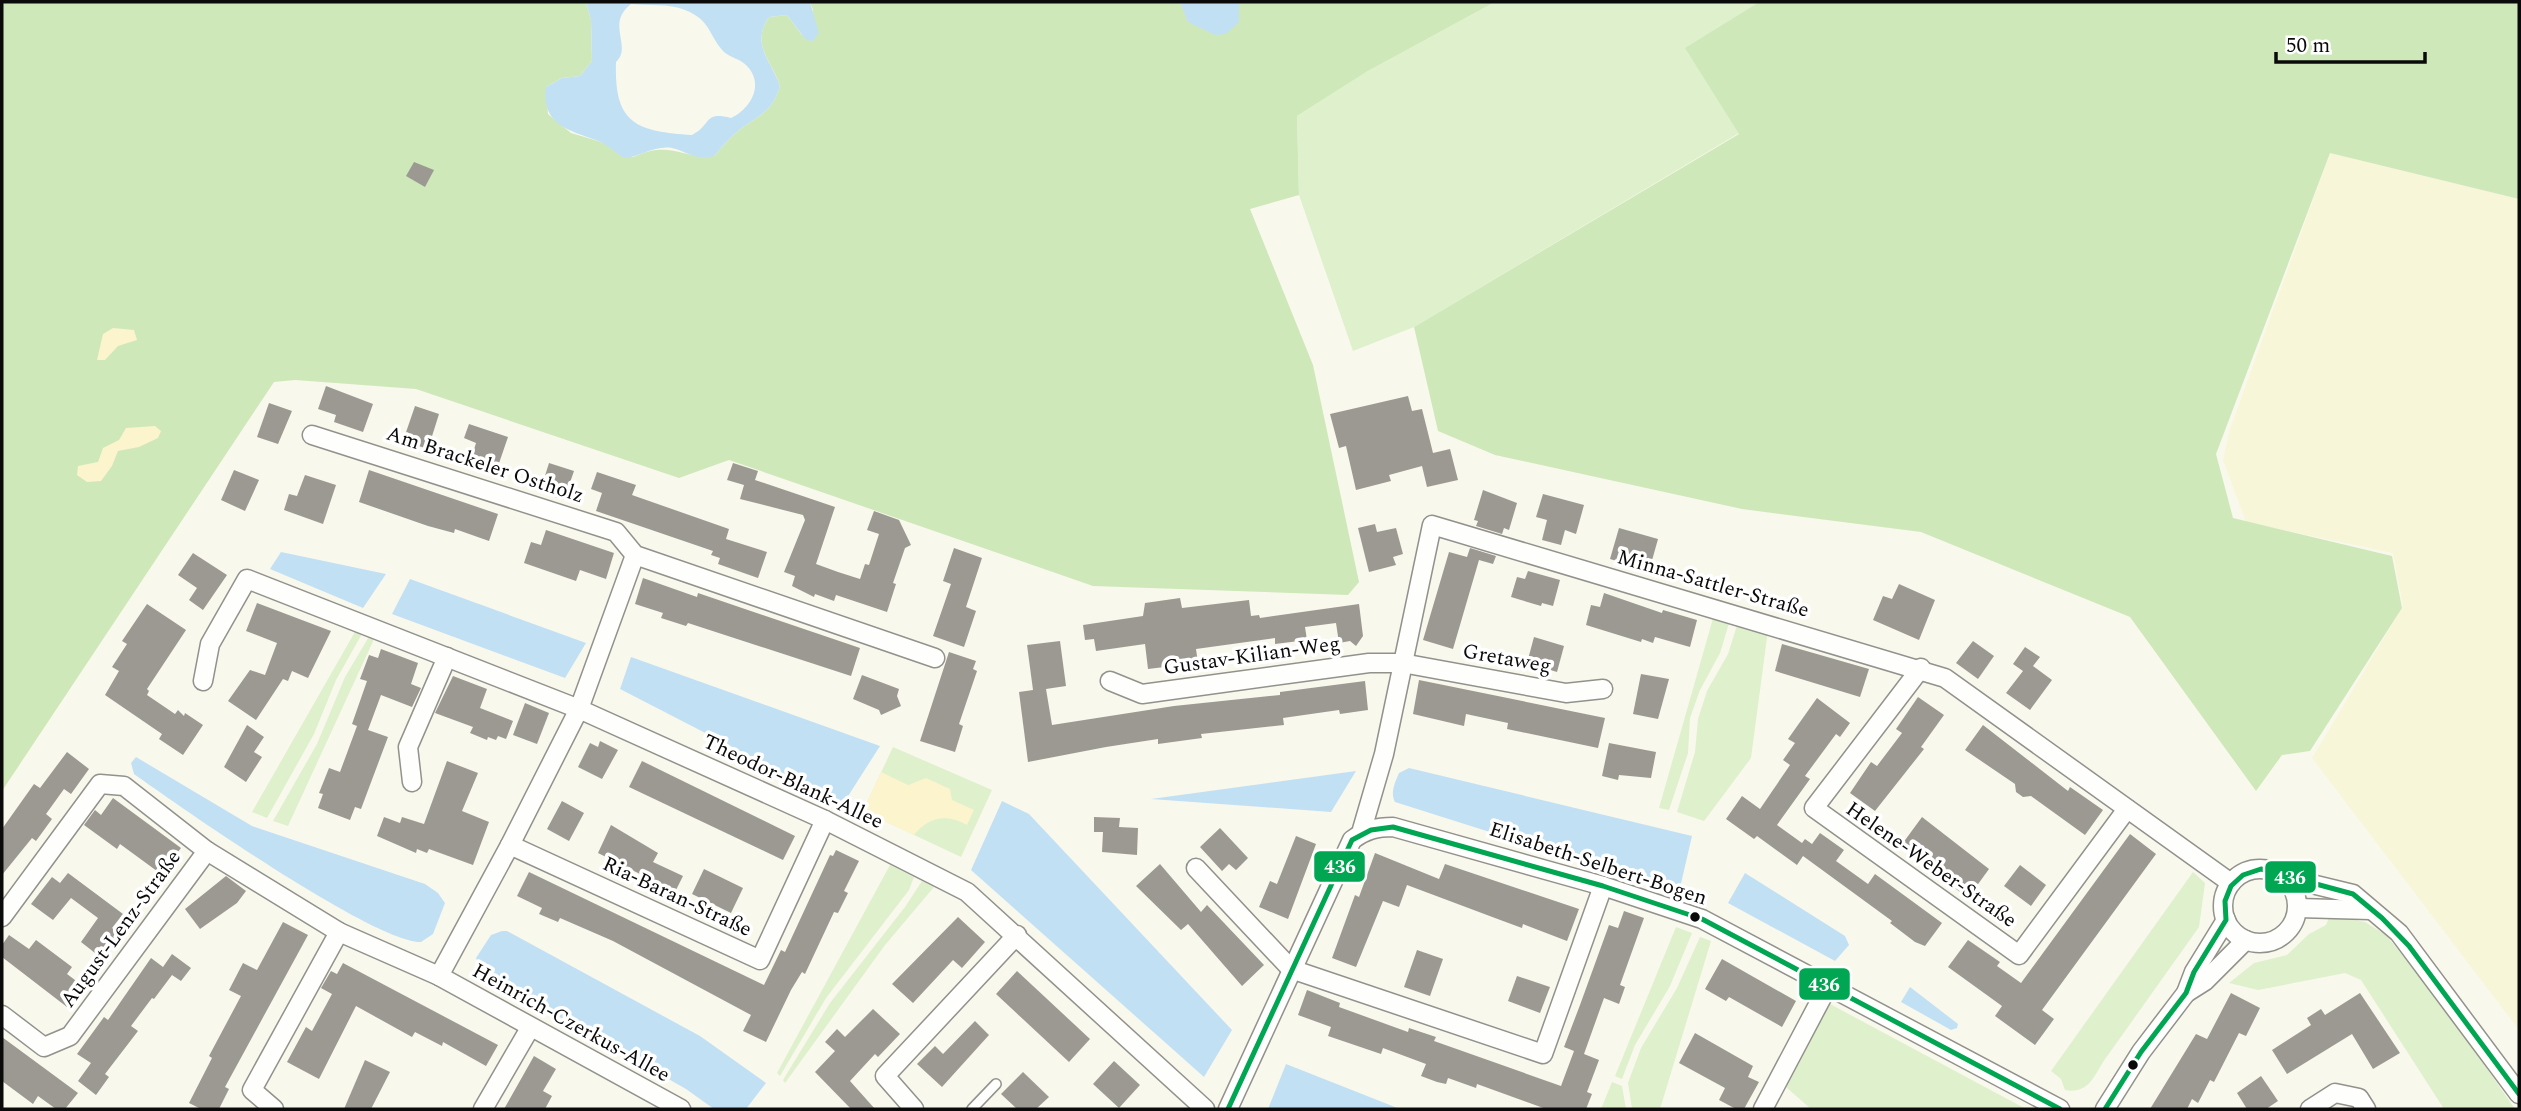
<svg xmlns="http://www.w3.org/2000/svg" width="2521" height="1111" viewBox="0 0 2521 1111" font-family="Spectral,serif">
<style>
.farmland{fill:#f7f6d9}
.green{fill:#dff0cc}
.forest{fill:#cfe8ba}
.sand{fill:#fbf4cd}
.water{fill:#c2e0f4;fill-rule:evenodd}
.building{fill:#9c9993}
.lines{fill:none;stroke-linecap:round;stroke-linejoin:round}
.lane-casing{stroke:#92918c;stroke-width:12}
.street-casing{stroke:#92918c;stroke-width:21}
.lane{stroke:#fefefc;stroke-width:9}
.street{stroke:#fefefc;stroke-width:18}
.bus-1-casing{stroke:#fff;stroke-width:10}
.bus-1{stroke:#00a651;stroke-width:5}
.bus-dot{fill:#0a0a0a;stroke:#fff;stroke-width:2.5}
.labels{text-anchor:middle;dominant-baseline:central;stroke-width:7;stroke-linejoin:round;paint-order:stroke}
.street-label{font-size:21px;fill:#0a0a0a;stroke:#fff}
.line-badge{stroke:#fff;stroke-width:2.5}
.badge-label{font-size:19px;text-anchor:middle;font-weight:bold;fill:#fff}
</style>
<rect width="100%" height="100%" fill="#f9f8ed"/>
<!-- farmland -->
<polygon class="farmland" points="2330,153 2519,199 2519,1030 2312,758 2403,606 2393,553 2246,522 2223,460 2230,429"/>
<!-- green -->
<g class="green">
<polygon points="1495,2 1759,2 1686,48 1739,133 1414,327 1353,351 1299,195 1297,116 1368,71"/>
<polygon points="1714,615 1730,620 1720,653 1700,690 1690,718 1688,753 1669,810 1659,808"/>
<polygon points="1738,622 1768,630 1751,758 1704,821 1677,812 1695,752 1698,719 1707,691 1728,654"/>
<polygon points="356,630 363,632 336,680 314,734 267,818 252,812"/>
<polygon points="370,635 375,637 288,826 273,821 317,744 345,677"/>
<polygon points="893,747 992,790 961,857 863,811"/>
<polygon points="890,865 914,877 909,890 826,998 780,1076 777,1073"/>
<path d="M2193,872L2205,883L2199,927L2103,1062C2093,1079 2087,1094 2065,1090L2061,1079L2051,1071Z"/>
<polygon points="922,881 934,887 885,945 785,1083 783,1080 830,1003 905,907"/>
<polygon points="2330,915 2365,922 2386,935 2442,1004 2515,1109 2444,1109 2361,980 2345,973 2258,990 2229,983 2254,963 2287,955 2309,934 2326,925"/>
<polygon points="1676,927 1692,933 1670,986 1635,1045 1622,1079 1615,1076"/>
<polygon points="1700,937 1711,941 1660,1109 1632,1109 1628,1083 1641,1048 1677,988"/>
<polygon points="1830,1004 2026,1109 1811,1109 1786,1087"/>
<polygon points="1612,1082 1622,1086 1626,1109 1601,1109"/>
</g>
<!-- forest -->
<g class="forest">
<path d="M2,2H586L591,20L592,61L580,76L562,78L546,87L548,114L571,133L598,141L633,157C671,140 678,158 714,156C723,146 732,135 743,127C762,114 773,110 780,86C772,60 750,45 769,17L787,15L802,35L813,10L810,2H1495L1368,71L1297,116L1299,195L1250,209L1313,365L1359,582L1348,595L1093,586L729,460L679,478L416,389L295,380L274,382L2,791Z"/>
<polygon points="1759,2 2519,2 2519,199 2330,153 2216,454 2233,518 2392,556 2402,608 2310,751 2282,755 2256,791 2130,617 1921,532 1742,509 1495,455 1438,431 1414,327 1739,134 1685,48"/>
</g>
<!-- sand -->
<g class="sand">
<polygon points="113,328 134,330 137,340 118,346 105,360 97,360 103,334"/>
<polygon points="155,426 161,431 158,438 139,447 118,451 112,466 101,481 87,482 77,475 78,466 98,462 103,448 119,440 126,428"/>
<path d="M881,772L908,785L926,778L950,789L952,800L974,810L967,825C947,813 928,817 914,835L863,811Z"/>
</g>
<!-- water -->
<g class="water">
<path d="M586,2H810L819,33L813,41L806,40L787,15L769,17C750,45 772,61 780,86C773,110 762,114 743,127C732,135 723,146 714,156C697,161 688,152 672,148C655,145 640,157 624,158C615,152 606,144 596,140C568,130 541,124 546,87L562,78L580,76L592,61L591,20ZM631,4C649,6 668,3 685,10C712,21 708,35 724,52C731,58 741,59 747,66C765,85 750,109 731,118C703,111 712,125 692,135C636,131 614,124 616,62C633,46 605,24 631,4Z"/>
<polygon points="1180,2 1239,2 1239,22 1226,34 1215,35 1188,22"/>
<polygon points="281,552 386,574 363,608 270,569"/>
<polygon points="410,579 586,643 565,678 392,614"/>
<polygon points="631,657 880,746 843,804 620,689"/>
<path d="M136,757L252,826L425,884L438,893L445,903L433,934L421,942C375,943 180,807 134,774L131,763Z"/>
<path d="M1409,768L1692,836L1679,892L1395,802C1390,793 1395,782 1399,773Z"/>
<polygon points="1356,771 1331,812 1151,799"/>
<polygon points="1002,801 1029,814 1232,1030 1204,1077 971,870"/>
<polygon points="1745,873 1845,936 1849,945 1835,961 1728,903"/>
<polygon points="502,931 507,931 700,1036 766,1083 746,1109 714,1109 686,1089 484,974 476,958 491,935"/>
<polygon points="1910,987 1958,1024 1957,1028 1951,1030 1901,1002"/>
<polygon points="1286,1064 1400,1109 1268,1109"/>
</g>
<!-- building -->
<g class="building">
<polygon points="414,162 434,170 425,187 406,176"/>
<polygon points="326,386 373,404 363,432 334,422 336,415 318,409"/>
<polygon points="1408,396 1412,411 1422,409 1433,453 1450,449 1458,480 1427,487 1422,466 1389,475 1391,481 1356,490 1346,446 1339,448 1330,414"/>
<polygon points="269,403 292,411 278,444 257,437"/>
<polygon points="415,406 439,414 428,449 403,441"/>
<polygon points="469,424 508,437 496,472 470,463 476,443 464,438"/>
<polygon points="549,463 574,471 564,500 540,492"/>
<polygon points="733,463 758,471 755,480 835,507 816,564 838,572 860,579 865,564 869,565 879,534 867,530 874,511 899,520 911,545 905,548 893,583 896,584 887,612 836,595 834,601 815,594 814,597 792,586 795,576 784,572 805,520 803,515 740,499 744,485 727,480"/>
<polygon points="234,470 259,480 245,511 221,500"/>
<polygon points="369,470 498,514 489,541 455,529 454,533 428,526 359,502"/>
<polygon points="597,472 636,485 632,495 729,529 726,539 767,552 758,578 718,564 720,558 711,555 713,551 596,511 602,493 591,489"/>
<polygon points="305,475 336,485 323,524 284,510 289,494 297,496"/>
<polygon points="1483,490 1517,503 1509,530 1504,528 1502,534 1476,526 1478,521 1474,520"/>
<polygon points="1543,494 1584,505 1576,534 1565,530 1561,545 1542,540 1547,520 1536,517"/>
<polygon points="1375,524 1377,532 1396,528 1403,554 1393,557 1396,565 1369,572 1358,528"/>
<polygon points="1619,528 1658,539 1649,571 1610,559"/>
<polygon points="546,530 614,553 606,579 580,570 576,581 524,563 531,542 541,545"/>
<polygon points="954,548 982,558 966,607 976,611 964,647 933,636 951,584 943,581"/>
<polygon points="1470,548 1496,556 1493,564 1479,560 1453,649 1423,640 1449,552 1467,557"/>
<polygon points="193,553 227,575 203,610 189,600 197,588 178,575"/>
<polygon points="1528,571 1560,580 1553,606 1542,603 1541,606 1511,597 1517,577 1525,579"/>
<polygon points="643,578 697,597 698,593 860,648 851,676 688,623 686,626 661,618 663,613 635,604"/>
<polygon points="1899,584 1935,600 1919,640 1873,620 1883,596 1892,599"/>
<polygon points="1604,593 1662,613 1663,610 1697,620 1690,647 1655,637 1653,643 1642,639 1641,642 1586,625 1591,605 1600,607"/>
<polygon points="1180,598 1182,608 1249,600 1251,616 1259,615 1260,618 1359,604 1363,636 1356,646 1350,641 1339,643 1336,623 1305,627 1307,640 1275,644 1275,638 1196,649 1198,663 1148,669 1145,644 1096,651 1094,639 1085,640 1083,625 1143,616 1145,603"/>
<polygon points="257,603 331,631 308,678 292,671 288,681 283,679 256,720 228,701 250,670 265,675 277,643 246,631"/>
<polygon points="147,604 186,630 147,689 149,691 147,695 175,714 178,710 184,716 185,713 203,725 183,755 159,739 162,734 105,695 119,671 112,667 127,644 122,641"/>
<polygon points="1534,637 1564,646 1557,672 1527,663"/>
<polygon points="1060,641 1066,686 1046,689 1052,725 1174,706 1280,695 1280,692 1365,681 1368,710 1340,714 1339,710 1283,718 1284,725 1201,734 1202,738 1158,744 1158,739 1106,747 1028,762 1019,692 1033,690 1027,645"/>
<polygon points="1973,641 1994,656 1978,679 1956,663"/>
<polygon points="1782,644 1869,669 1860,697 1775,671"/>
<polygon points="2025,647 2040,657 2033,666 2052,680 2030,710 2006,693 2023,671 2013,664"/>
<polygon points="381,649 418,663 411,684 421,688 412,707 381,695 368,730 388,737 361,809 355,807 350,820 318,808 323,794 319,793 329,768 340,772 357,726 352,724 367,681 360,679 369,655 378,658"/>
<polygon points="949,652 976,661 973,669 977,671 959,724 963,726 955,752 920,741"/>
<polygon points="1641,674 1669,679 1658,719 1633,714"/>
<polygon points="862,675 899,689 897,696 901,706 881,715 879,710 853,699"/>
<polygon points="453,676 487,689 480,708 513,721 506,739 498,736 496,740 488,737 487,740 470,733 473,727 435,713"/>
<polygon points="1419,680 1605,718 1598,748 1507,729 1508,723 1466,714 1464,726 1413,714"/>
<polygon points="1918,697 1944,715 1921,747 1924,749 1875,811 1850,793 1871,762 1877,766 1902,733 1896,729"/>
<polygon points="1817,698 1850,723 1840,737 1836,734 1805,776 1810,779 1777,825 1802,843 1805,839 1812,844 1820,833 1844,850 1836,861 1868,884 1875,874 1942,923 1925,946 1915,942 1890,923 1892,921 1803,856 1797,865 1757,836 1754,839 1726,819 1742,796 1760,809 1790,765 1783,760 1795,743 1788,739"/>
<polygon points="525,703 549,713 537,744 513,735"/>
<polygon points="247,725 264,737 254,752 262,757 246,782 224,767"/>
<polygon points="1983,725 2068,791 2070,787 2103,810 2085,835 2031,796 2023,797 2016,792 2015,784 1965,750"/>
<polygon points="600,741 618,750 602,779 578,767 590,743 598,747"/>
<polygon points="1609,743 1656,752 1651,778 1619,775 1618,780 1602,776"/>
<polygon points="67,752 89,769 71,794 64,789 46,814 52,819 36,841 32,838 2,875 2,829 34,784 40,788"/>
<polygon points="447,761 478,773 462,811 489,822 473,865 429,849 427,853 417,849 416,853 377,836 384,817 400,823 402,817 424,824"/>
<polygon points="642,761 795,836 783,860 629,787"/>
<polygon points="113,798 181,848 161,874 120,844 117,849 84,825 95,810 101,815"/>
<polygon points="562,801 584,813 569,841 547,829"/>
<polygon points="1094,817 1120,818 1119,827 1138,828 1137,855 1102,852 1103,832 1094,832"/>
<polygon points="1922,817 1989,869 1968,898 1900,847"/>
<polygon points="611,825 658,853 653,862 683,876 670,902 641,888 646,877 598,853"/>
<polygon points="1220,828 1248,858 1236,870 1229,864 1222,871 1200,847"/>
<polygon points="2130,834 2156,854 2042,1010 2054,1019 2035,1045 1995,1016 2002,1006 1948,967 1968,940 2000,962 1997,966 2021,983"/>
<polygon points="1296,836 1316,844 1288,919 1259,907 1270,881 1277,884"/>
<polygon points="836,850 859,861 844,891 848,893 838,913 834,912 805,974 802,972 791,990 766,1042 743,1031 751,1015 613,941 560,918 558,922 539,914 542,908 517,896 529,872 764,985 781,950 785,952 830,855 833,856"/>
<polygon points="1375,853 1439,879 1445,864 1579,909 1567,941 1523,924 1522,928 1503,921 1407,885 1399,907 1383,901 1356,967 1332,958 1355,895 1359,897"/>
<polygon points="1160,864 1201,912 1207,905 1264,965 1242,986 1188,924 1181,930 1136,886"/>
<polygon points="2020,865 2046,885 2031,906 2004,886"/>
<polygon points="704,869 743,888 731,913 692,894"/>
<polygon points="68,873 123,914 112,928 122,936 104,960 81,942 98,918 71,898 53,920 31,904 52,877 60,883"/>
<polygon points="226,876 246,891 237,903 200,929 185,909"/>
<polygon points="1624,911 1644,918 1620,985 1625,987 1619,1004 1604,998 1584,1054 1599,1060 1587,1092 1592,1094 1586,1109 1546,1109 1477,1084 1476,1088 1448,1078 1446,1084 1437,1082 1421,1076 1426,1064 1383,1048 1381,1054 1328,1036 1331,1027 1298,1015 1307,990 1340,1003 1339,1007 1408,1032 1409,1028 1436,1037 1434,1041 1561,1086 1574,1051 1564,1047 1580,1005 1609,925 1618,928"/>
<polygon points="958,917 985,942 962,968 953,960 913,1003 892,984"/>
<polygon points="283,922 308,935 225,1087 229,1089 219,1109 201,1109 189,1103 212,1058 209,1056 241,996 229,990 243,963 257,970"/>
<polygon points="9,935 29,949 36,940 72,967 67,974 83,986 67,1007 2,957 2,945"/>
<polygon points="1417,950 1443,959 1430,996 1404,987"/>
<polygon points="172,954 191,968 181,981 172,975 154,999 152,998 131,1026 138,1031 105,1074 109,1077 96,1095 78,1081 91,1063 77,1054 104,1017 108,1020 151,958 163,967"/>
<polygon points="1722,959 1796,1001 1782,1027 1729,997 1726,1001 1705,989"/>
<polygon points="343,963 498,1045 486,1066 443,1042 442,1046 415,1032 412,1037 356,1006 319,1079 287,1062 306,1027 312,1031 332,994 321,988 331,971 337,974"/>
<polygon points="1017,971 1090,1039 1069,1062 996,994"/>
<polygon points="1517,976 1550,987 1540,1013 1508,1001"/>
<polygon points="2231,993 2260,1008 2246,1036 2239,1033 2214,1082 2210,1080 2198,1103 2192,1099 2187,1109 2150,1109 2196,1034 2207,1039"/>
<polygon points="2360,993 2400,1053 2373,1069 2352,1034 2287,1074 2272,1050 2311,1025 2307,1018 2321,1009 2325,1015"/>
<polygon points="873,1009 900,1034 878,1057 875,1054 850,1081 875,1109 851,1109 815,1072 835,1051 825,1042 837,1029 845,1037"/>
<polygon points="975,1021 989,1035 942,1087 917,1064 935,1046 943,1054"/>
<polygon points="1695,1033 1753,1066 1748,1077 1759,1082 1744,1109 1736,1109 1719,1100 1725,1088 1679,1063"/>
<polygon points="2,1037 78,1093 65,1109 56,1109 38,1096 33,1104 2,1081"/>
<polygon points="534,1056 556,1069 543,1091 552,1096 545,1109 504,1109"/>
<polygon points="365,1060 390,1072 371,1109 344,1109"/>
<polygon points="1114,1061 1140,1085 1119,1108 1093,1084"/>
<polygon points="1023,1072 1049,1097 1036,1109 1017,1109 1001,1094"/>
<polygon points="2261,1076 2278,1101 2266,1109 2247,1109 2237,1093"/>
</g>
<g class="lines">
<!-- lane casing -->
<g class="lane-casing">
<polyline id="lane" points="972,1109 996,1084"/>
</g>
<!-- street casing -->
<g class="street-casing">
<g id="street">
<polyline points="312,435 616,532 635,555 935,658"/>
<polyline points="1921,668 1814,808 2019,955 2127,809"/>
<polyline points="203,681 210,644 247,579 579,709 825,820 967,892 1205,1109"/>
<polyline points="1110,681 1142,694 1369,663 1402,663 1566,693 1603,689"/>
<polyline points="412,782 408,747 447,657"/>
<polyline points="1361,833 1384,754 1432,525 1945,678 2231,883"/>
<polyline points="510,845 760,960 825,820"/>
<polyline points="1196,868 1291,969 1543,1054 1603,886"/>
<circle cx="2260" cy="906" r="37"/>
<polyline points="2283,877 2353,894 2399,933 2519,1094"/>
<polyline points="2298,908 2371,910"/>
<polyline points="2,917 100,784 124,786 207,851 339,932 439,976 681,1109"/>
<polyline points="439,976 510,845 579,709 635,555"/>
<polyline points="2186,993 2205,981 2246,940"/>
<polyline points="2,1015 44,1047 70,1036 207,851"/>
<polyline points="274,1109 252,1090 339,932"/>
<polyline points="483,1109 530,1028"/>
<polyline points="914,1109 885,1076 1017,935"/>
<path d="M1228,1109L1352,840C1365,830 1377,827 1393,827L1603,886L1702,919L2060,1109"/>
<polyline points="1763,1109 1828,986"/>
<polyline points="2105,1109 2141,1052 2186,993 2194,972 2226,920"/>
<polyline points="2310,1109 2335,1093 2359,1098 2366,1109"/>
</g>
</g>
<!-- lane -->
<use href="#lane" class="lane"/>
<!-- street -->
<use href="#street" class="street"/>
<!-- bus-1 casing -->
<g class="bus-1-casing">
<g id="bus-1">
<polyline points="1228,1109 1352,840 1371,830 1393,827 1603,886 1702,919 2060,1109"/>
<polyline points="2105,1109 2141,1052 2186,993 2194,972 2226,920 2225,901 2231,886 2243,875 2261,869 2353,894 2382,918 2409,946 2519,1094"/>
</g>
</g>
<!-- bus-1 -->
<use href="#bus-1" class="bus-1"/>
</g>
<!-- markers -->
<g class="bus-dot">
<circle cx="1695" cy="917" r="6"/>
<circle cx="2133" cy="1065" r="6"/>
</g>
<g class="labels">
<!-- street labels -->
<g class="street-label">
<text transform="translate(485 465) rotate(18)">Am Brackeler Ostholz</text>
<text transform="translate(1713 584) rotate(16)">Minna-Sattler-Straße</text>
<text transform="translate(1252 656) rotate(-8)">Gustav-Kilian-Weg</text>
<text transform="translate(1507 659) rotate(10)">Gretaweg</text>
<text transform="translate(793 782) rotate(25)">Theodor-Blank-Allee</text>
<text transform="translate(1598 864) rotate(18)">Elisabeth-Selbert-Bogen</text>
<text transform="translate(1931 865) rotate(35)">Helene-Weber-Straße</text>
<text transform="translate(677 897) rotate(25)">Ria-Baran-Straße</text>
<text transform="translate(121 929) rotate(-54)">August-Lenz-Straße</text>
<text transform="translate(571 1023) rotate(29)">Heinrich-Czerkus-Allee</text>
</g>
</g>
<g class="line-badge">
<rect x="1313" y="850" width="53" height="33" rx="7" fill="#00a651"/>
<rect x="2264" y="860" width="53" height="34" rx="7" fill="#00a651"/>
<rect x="1798" y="967" width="53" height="34" rx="7" fill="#00a651"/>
</g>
<g class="badge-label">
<text x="1340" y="873">436</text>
<text x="2290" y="884">436</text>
<text x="1824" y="991">436</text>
</g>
<!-- border -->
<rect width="2521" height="1111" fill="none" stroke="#0a0a0a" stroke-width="7"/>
<!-- scale -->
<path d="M2276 52v10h149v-10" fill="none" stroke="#0a0a0a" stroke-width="3.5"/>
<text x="2286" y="52" font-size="21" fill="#0a0a0a" stroke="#ffffff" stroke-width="5" paint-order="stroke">50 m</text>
</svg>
